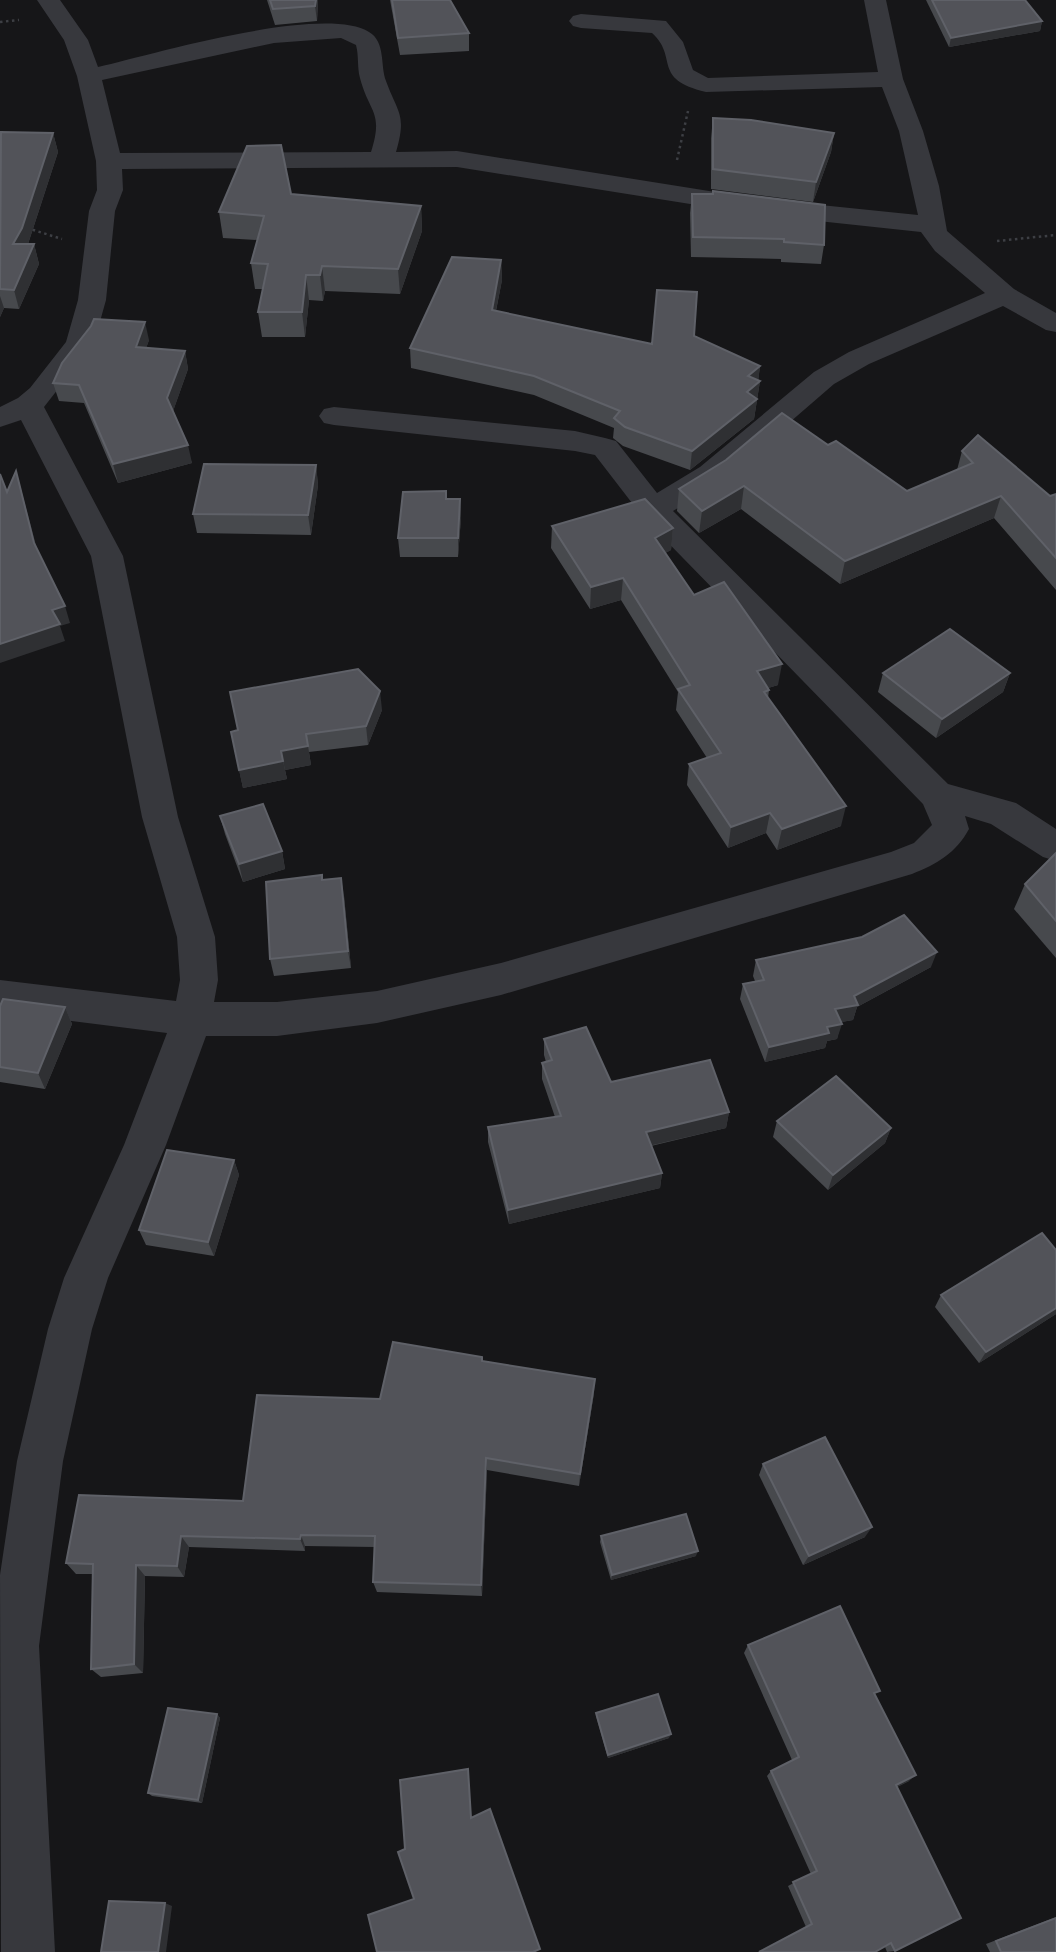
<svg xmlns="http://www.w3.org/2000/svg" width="1056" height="1952" viewBox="0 0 1056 1952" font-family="Rubik,sans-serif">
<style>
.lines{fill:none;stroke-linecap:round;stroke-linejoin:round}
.path{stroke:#3d3f44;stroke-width:2.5;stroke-dasharray:2.5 3.5;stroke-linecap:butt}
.minor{fill:#37383d;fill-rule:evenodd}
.wall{fill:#47494d}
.shaded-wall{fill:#2f3033}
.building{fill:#525359;stroke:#5f6168;stroke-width:2}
</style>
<rect width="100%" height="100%" fill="#161618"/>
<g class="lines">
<!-- path -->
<g class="path">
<polyline points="0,22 19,20"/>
<polyline points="677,160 688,111"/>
<polyline points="27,228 62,239"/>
<polyline points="997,241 1056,235"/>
</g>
<!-- minor -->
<path class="minor" d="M37,0H60L88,40L98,67C153,54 323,4 369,32C386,42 380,66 386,81C398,114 407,114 396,152L457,151L753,198L918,215L899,131L882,87L706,92C651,79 679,57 652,33L581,28L573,26L569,21L573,16L581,14L666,21L683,42L693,70L708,78L878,72L864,0H886L903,79L923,131L939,186L947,231L1014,289L1056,313V332L1046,330L1003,306L869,364L834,384L722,481L673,511L948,784L1016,803L1056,829V861L1043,857L991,824L965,816L969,829C956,853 937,864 912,874L501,995L377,1023L277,1036H206L166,1145L108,1278L92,1329L63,1461L39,1646L55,1952H1L0,1575L17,1461L48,1329L64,1278L124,1145L167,1033L0,1012V980L176,1001L180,980L177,937L142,817L91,556L21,420L0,427V407L18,398L30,388L66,342L78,300L89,211L97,190L96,161L77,76L64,40ZM341,38L356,45C359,56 357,67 360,78C369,113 384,111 371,152L120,153L102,80L274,43ZM457,167L753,214L921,232L935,251L985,293L849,352L814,372L700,467L657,493L616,441L605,438L575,431L334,407L324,409L319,416L324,423L334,425L575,451L595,455L642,516L923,804L932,825L914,843L891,852L501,963L377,991L277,1002H214L218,980L215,937L178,817L123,556L44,407L94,343L106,300L115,211L123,190L122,169Z"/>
</g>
<!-- wall -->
<g class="wall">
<polygon points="267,0 318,0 317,21 275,25"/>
<polygon points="390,0 450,0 469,33 469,51 400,55"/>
<polygon points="926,0 1025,0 1042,21 1040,31 949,47"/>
<polygon points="713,118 834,133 831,152 813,202 711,189 711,138"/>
<polygon points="53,133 58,152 28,244 34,244 39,264 19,309 4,308 0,317 0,134"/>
<polygon points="291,194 421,206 422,231 400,294 325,291 323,301 309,300 305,337 262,337 258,312 263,289 255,289 251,263 258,240 223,238 219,212"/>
<polygon points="692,194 824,245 821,264 781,262 781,259 691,257 690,213"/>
<polygon points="501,260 502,280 496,311 652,344 694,336 760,366 758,381 760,381 754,419 690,470 623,446 613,438 614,428 534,395 411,368 410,348"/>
<polygon points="149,340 146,348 185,351 188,369 173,411 192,463 118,483 84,403 59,401 53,383"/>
<polygon points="828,445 907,491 957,470 962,451 1050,496 1056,494 1056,590 994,518 840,584 741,509 699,533 677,511 679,489"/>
<polygon points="316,465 318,485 311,535 197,533 193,514"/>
<polygon points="460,499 461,518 458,557 400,557 398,538"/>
<polygon points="552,526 673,528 671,550 665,553 694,595 778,685 768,688 769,690 768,698 841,826 777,850 766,833 728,848 687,785 689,764 707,758 676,710 678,692 621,600 590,609 551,548"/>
<polygon points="883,673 1010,673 1003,692 936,738 878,692"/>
<polygon points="382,710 368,745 309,752 311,765 285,770 287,779 243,788 231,732"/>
<polygon points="220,816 282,851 285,869 243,882 225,834"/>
<polygon points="1056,853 1056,958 1014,909 1025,884"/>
<polygon points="322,880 344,896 351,968 274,976 270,959"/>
<polygon points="756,960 931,967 857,1007 853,1020 841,1022 837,1039 827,1041 825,1048 765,1062 740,999 743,984 755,981 753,976"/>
<polygon points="0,1006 65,1007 72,1024 45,1089 0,1082"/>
<polygon points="544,1039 611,1082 729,1112 726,1128 651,1146 662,1173 660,1188 509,1224 488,1142 488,1127 555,1117 542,1079 542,1063 546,1062 544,1055"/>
<polygon points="777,1121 891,1128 885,1143 828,1190 773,1137"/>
<polygon points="234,1160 239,1175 214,1256 146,1245 139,1230"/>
<polygon points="1056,1250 1056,1314 979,1363 935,1307 941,1295"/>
<polygon points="482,1357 483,1362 594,1393 579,1486 487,1470 482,1596 377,1592 373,1582 375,1547 305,1546 305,1551 189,1547 184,1577 145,1576 143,1673 101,1677 91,1669 93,1574 76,1574 66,1563 243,1501 380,1399"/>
<polygon points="763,1464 865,1537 803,1565 759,1475"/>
<polygon points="601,1536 696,1556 611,1580 600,1542"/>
<polygon points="748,1645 876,1696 909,1781 897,1787 895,1951 887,1952 885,1947 806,1927 788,1886 811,1874 767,1776 771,1771 792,1760 744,1653"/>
<polygon points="596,1713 669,1738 608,1758 596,1716"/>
<polygon points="217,1714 220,1718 202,1803 152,1796 148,1793"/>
<polygon points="1056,1917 1056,1952 990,1952 986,1944"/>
</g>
<!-- shaded-wall -->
<g class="shaded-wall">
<polygon points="316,0 318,0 317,21 315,6"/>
<polygon points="1042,21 1040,31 949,47 951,38"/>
<polygon points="53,133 58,152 27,247 13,244"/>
<polygon points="834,133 831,152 813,202 816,182"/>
<polygon points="421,206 422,231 400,294 398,269"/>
<polygon points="34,244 39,264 19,309 14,290"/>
<polygon points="501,260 502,280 492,330 492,310"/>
<polygon points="322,266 325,291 323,301 320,275"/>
<polygon points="306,275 309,300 305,337 302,312"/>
<polygon points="0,296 4,308 0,317"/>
<polygon points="145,322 149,340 140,366 136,347"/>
<polygon points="185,351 188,369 171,417 167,398"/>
<polygon points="760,366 758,383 760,381 754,419 690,470 692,451 748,376"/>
<polygon points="188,445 192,463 118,483 113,464"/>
<polygon points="316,465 318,485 311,535 308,515"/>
<polygon points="16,471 21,489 40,560 34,543"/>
<polygon points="744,486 741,509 699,533 702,511"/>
<polygon points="1001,496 994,518 840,584 845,561"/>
<polygon points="460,499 461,518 458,557 458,538"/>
<polygon points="673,528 671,550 653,560 655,538"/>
<polygon points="623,578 621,600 590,609 591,587"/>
<polygon points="65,606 70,623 60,626 65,641 0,663 0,644 52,610"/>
<polygon points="782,664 778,685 753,693 757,671"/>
<polygon points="1010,673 1003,692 936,738 942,719"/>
<polygon points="380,691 382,710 368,745 366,726"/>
<polygon points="308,746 311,765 285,770 281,751"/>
<polygon points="283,761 287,779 243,788 239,770"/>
<polygon points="846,806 841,826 777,850 782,829"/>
<polygon points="770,813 766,833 728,848 731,827"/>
<polygon points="282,851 285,869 243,882 239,864"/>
<polygon points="341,878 344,896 351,968 348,951"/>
<polygon points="937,952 931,967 857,1007 853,1020 831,1024 835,1009 854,996"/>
<polygon points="65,1007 72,1024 45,1089 38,1073"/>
<polygon points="842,1024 837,1039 827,1041 825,1048 765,1062 769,1047 827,1027"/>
<polygon points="729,1112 726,1128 644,1147 646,1132"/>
<polygon points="891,1128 885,1143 828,1190 833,1175"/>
<polygon points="234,1160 239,1175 214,1256 208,1242"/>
<polygon points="662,1173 660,1188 509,1224 508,1210"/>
<polygon points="1056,1308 1056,1314 979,1363 986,1352"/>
<polygon points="595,1379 594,1393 579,1486 580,1474"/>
<polygon points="486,1458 487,1470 482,1596 481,1585"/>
<polygon points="872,1527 865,1537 803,1565 809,1556"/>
<polygon points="301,1535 305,1546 305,1551 300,1539"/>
<polygon points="181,1536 189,1547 184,1577 177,1566"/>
<polygon points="698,1551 696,1556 611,1580 612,1575"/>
<polygon points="136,1565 145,1576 143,1673 134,1664"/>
<polygon points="217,1714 220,1718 202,1803 198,1800"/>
<polygon points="671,1734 669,1738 608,1758 608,1755"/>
<polygon points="916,1775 909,1781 889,1791 896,1785"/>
<polygon points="165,1903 172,1906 166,1952 158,1952"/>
</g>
<!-- building -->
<g class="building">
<polygon points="270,0 316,0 315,6 273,9"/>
<polygon points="392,0 450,0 469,33 398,38"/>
<polygon points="932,0 1025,0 1042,21 951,38"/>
<polygon points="713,118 751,120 834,133 816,182 713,169"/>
<polygon points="1,132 53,133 22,228 13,244 34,244 14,290 0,289"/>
<polygon points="281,145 291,194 421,206 398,269 322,266 320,275 306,275 302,312 258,312 268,264 251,263 264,216 219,212 247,146"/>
<polygon points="713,191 825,205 824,245 784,242 784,239 693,237 692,194 713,194"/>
<polygon points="452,257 501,260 492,310 652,344 657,290 697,292 694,336 760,366 748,376 760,381 747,392 757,399 692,451 625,427 614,418 620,411 534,376 410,348"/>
<polygon points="94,319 145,322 136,347 185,351 167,398 188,445 113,464 79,385 53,383 62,363 91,326"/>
<polygon points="782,413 828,445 836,441 907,491 973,463 962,451 978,435 1050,496 1056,494 1056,558 1001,496 845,561 744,486 702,511 679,489 726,460"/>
<polygon points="204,464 316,465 308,515 193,514"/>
<polygon points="16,471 34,543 65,606 52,610 60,624 0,644 0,474 7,492"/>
<polygon points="446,491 446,499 460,499 458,538 398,538 403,492"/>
<polygon points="645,499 673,528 655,538 694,595 724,582 782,664 757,671 769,690 764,692 846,806 782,829 770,813 731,827 689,764 721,753 678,689 690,685 623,578 591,587 552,526"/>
<polygon points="950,629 1010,673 942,719 883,673"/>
<polygon points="358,669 380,691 366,726 306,734 308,746 281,751 283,761 239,770 231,732 238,730 230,692"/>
<polygon points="263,804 282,851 239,864 220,816"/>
<polygon points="1056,853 1056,921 1025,884"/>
<polygon points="322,875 322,880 341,878 348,951 270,959 266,882"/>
<polygon points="904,915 937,952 854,996 858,1005 835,1009 842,1024 827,1027 829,1033 769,1047 743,984 764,980 756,960 862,937"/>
<polygon points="3,999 65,1007 38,1073 0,1067 0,1006"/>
<polygon points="586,1027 611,1082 710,1060 729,1112 646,1132 662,1173 508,1210 488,1127 561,1116 542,1063 552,1060 544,1039"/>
<polygon points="836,1076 891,1128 833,1175 777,1121"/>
<polygon points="167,1150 234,1160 208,1242 139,1230"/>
<polygon points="1042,1233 1056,1250 1056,1308 986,1352 941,1295"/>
<polygon points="393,1342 482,1357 482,1361 595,1379 580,1474 486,1458 481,1585 373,1582 375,1536 301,1535 300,1539 181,1536 177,1566 136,1565 134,1664 91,1669 93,1564 66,1563 79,1495 243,1501 257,1395 380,1399"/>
<polygon points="825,1437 872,1527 809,1556 763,1464"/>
<polygon points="686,1514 698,1551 612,1575 601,1536"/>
<polygon points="840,1606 880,1691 874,1693 916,1775 896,1785 961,1918 895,1951 891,1943 875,1952 759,1952 812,1924 793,1882 817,1871 771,1771 799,1757 748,1645"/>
<polygon points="658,1694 671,1734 608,1755 596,1713"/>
<polygon points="168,1708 217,1714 198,1800 148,1793"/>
<polygon points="468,1769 471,1818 490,1809 540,1949 533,1952 377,1952 368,1915 414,1899 398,1852 405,1849 400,1780"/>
<polygon points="109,1901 165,1903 158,1952 101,1952"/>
<polygon points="1056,1918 1056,1952 1001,1952 996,1941"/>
</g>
</svg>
